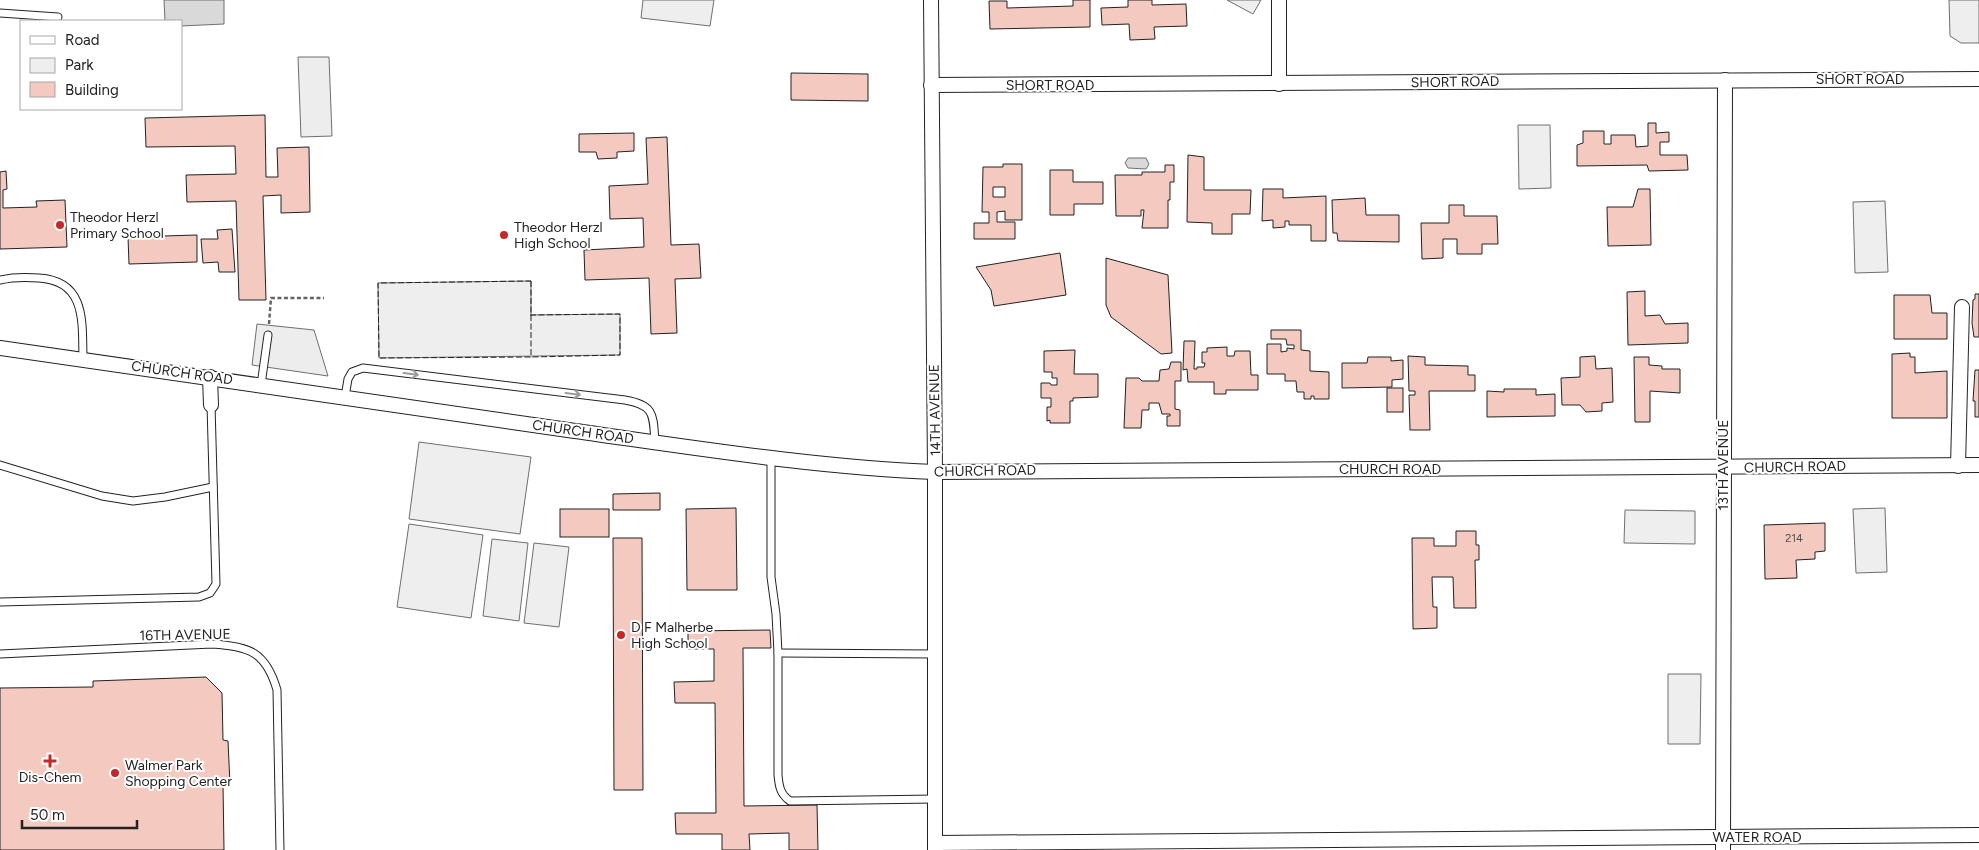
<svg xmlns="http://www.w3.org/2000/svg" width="1979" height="850" viewBox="0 0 1979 850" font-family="Figtree,sans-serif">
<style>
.green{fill:#eee;stroke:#6f6f6f}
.parking{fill:#ededed;stroke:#6f6f6f}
.water{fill:#d9d9d9;stroke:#6f6f6f}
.building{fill:#f3c9c0;stroke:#222;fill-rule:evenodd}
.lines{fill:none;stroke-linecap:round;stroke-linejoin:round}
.lane-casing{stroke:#222;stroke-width:9}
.street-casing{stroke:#222;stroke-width:16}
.path{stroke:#646464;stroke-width:2.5;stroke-dasharray:4 2.5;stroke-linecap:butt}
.lane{stroke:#fff;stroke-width:7}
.street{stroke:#fff;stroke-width:14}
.fence{stroke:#222;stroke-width:1;stroke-dasharray:6 2.5;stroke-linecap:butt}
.oneway{stroke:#9c9c9c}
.poi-dot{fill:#c62828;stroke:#fff;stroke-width:2}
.labels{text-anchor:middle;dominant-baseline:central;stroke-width:4;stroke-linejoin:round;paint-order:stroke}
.number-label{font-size:11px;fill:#564c4a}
.street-label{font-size:14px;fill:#222;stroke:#fff}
.poi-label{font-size:14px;fill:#222;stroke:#fff;text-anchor:start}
</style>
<rect width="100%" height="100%" fill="#fff"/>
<!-- green -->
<g class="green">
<polygon points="643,0 714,0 710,26 641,18"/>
<polygon points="1227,0 1261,0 1253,14"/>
<polygon points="1949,0 1979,0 1979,43 1961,43 1950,36"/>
<polygon points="1518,125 1550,125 1551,188 1519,189"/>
<polygon points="1885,201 1888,272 1855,273 1853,202"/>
<polygon points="531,281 531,315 620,314 620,355 379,358 378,283"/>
<polygon points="419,442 531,457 520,534 409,519"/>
<polygon points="1885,508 1887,572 1856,573 1853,509"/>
<polygon points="1625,510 1695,511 1695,544 1624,543"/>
<polygon points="409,524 483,535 471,618 397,607"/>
<polygon points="492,539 528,543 519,621 483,616"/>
<polygon points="534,543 569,547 559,627 524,623"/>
<polygon points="1668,674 1701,674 1700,744 1668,744"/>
</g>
<!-- parking -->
<g class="parking">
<polygon points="298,57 329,57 332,136 301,137"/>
<polygon points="257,324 314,330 328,376 252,365"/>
</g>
<!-- water -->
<g class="water">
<polygon points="164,0 224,0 224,24 181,26 181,21 165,21"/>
<polygon points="1128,158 1146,158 1149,164 1146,169 1128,168 1125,163"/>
</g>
<!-- building -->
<g class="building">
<polygon points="1073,0 1090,0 1090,27 990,29 989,1 1007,1 1007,8 1073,6"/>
<polygon points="1128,0 1152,0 1152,5 1186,4 1187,26 1154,27 1155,39 1130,40 1129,24 1102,25 1101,8 1128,7"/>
<polygon points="791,73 868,74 868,101 791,100"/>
<polygon points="265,115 266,177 278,177 277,148 309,147 310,212 281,213 281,195 263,196 266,300 239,300 236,201 187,202 186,175 236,174 235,146 146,147 145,118"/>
<polygon points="1648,123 1656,123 1656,133 1669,132 1669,142 1660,142 1660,155 1687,155 1688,170 1649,171 1647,165 1577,166 1577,145 1583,143 1583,131 1604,131 1604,144 1611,144 1611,135 1635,135 1636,147 1648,146"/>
<polygon points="634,133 634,151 617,152 617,158 598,159 596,152 579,152 579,134"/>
<polygon points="667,137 671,245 699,244 701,278 675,279 677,333 651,334 649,278 585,280 584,250 644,247 643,218 610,219 609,186 648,184 646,138"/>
<polygon points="1188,155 1204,157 1204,190 1251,190 1250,214 1232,214 1232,234 1212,234 1212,223 1187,222"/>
<path d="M1003,164H1022V220H1005V211L997,212V222H1015V239H974V223H989V212H982L983,167H1003ZM993,187H1005V197H993Z"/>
<polygon points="1165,165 1174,165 1174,182 1170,182 1170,200 1168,200 1168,228 1142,228 1144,210 1141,210 1141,216 1116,216 1115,175 1142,175 1142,172 1165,172"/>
<polygon points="1050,170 1073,170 1073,182 1103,182 1103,204 1074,204 1074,215 1050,215"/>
<polygon points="6,171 7,189 3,190 3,208 37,207 36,201 65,200 67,247 0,249 0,172"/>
<polygon points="1263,189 1283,189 1283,198 1326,196 1326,241 1311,241 1311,225 1289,225 1289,221 1285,221 1285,227 1273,228 1273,220 1262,221"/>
<polygon points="1638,189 1650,189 1651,245 1608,246 1607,207 1633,207"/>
<polygon points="1365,198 1366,215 1399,215 1399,242 1338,241 1337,233 1333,233 1332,200"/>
<polygon points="1449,205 1464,205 1464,216 1497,216 1498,244 1482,244 1482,254 1457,254 1457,239 1443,239 1443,258 1422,259 1421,223 1449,223"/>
<polygon points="232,229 235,272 219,272 218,262 203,263 201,239 218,239 217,230"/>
<polygon points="197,235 197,262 129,264 128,237"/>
<polygon points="1060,253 1066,295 994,306 991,290 976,267"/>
<polygon points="1106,258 1168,275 1172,353 1161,354 1111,317 1106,305"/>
<polygon points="1645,291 1645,316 1660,315 1665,324 1688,323 1688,343 1628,345 1627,292"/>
<polygon points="1975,294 1979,294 1979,337 1974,337 1972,323 1973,300 1975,299"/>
<polygon points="1894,295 1930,295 1932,313 1947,313 1947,339 1894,339"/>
<polygon points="1271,330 1301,330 1301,350 1310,351 1310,371 1329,372 1329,399 1314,399 1314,396 1311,396 1311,399 1304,399 1304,392 1297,392 1296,381 1285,381 1285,374 1267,374 1267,344 1281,344 1281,352 1287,351 1287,348 1294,349 1294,345 1287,345 1286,339 1271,339"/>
<polygon points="1184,341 1195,341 1194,369 1197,369 1197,367 1204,367 1205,363 1202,363 1202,352 1207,352 1207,348 1227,347 1227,356 1234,356 1235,351 1250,351 1251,375 1258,375 1258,390 1226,390 1226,394 1214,394 1214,382 1188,382 1187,369 1183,370"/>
<polygon points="1075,350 1074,374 1098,374 1098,397 1073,398 1073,401 1070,401 1070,423 1050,423 1050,420 1047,421 1047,407 1051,407 1051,398 1041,398 1041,383 1050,383 1051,385 1057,385 1057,378 1052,378 1052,372 1044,372 1044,351"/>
<polygon points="1910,353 1910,357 1915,357 1915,373 1947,371 1947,418 1892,418 1892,354"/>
<polygon points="1408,356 1425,357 1425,365 1468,366 1468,375 1475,375 1475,391 1429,391 1430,430 1410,430 1409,395 1415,395 1415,391 1409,391"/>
<polygon points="1595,356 1596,369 1612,368 1613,402 1602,403 1602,411 1586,412 1580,405 1562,405 1561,378 1580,377 1580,357"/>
<polygon points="1368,357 1391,357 1391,361 1403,360 1403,379 1392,380 1392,387 1342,388 1342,363 1367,363"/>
<polygon points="1634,357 1649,357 1649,365 1662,366 1662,369 1680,369 1680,393 1650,391 1650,422 1635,422"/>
<polygon points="1171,362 1181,362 1181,381 1175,381 1175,409 1180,410 1180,426 1167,426 1167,416 1170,416 1170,414 1162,414 1159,403 1149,403 1149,410 1142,410 1141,428 1124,428 1126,378 1139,378 1142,381 1159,381 1160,370 1169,369"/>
<polygon points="1975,370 1979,370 1979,417 1975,417 1975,401 1973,401"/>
<rect x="1387" y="388" width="16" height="24"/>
<polygon points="1504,389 1536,389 1536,395 1555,394 1555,416 1487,417 1487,391 1504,392"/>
<polygon points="660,493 660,510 613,510 613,494"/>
<polygon points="736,508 737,590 687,590 686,509"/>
<rect x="560" y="509" width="49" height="28"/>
<polygon points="1825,523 1825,551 1815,552 1815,559 1796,560 1797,578 1765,579 1764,525"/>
<polygon points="1456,531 1476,531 1476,545 1479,545 1479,560 1475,560 1476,608 1454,608 1453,577 1432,577 1433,607 1437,607 1437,628 1413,629 1412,538 1434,538 1434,546 1456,546"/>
<polygon points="613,538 642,538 643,790 614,790"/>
<polygon points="770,630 771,648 743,648 744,806 817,805 818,850 789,850 789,833 749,834 750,850 722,850 722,834 676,834 675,813 716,813 715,703 675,703 674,682 714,681 714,649 688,649 688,631"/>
<polygon points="206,677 222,693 223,740 228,741 230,784 223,785 224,850 0,850 0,688 93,687 93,681"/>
</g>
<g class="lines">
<!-- lane casing -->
<g class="lane-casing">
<g id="lane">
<polyline points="0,13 58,17"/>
<path d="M0,280C13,277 26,277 39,278C87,281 82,323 83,359"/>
<polyline points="261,385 268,335"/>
<path d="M345,397L348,379L352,372L363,368L625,400C655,405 653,415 655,442"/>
<path d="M771,457V577L776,614L778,653V775C779,786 780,794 790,801L935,799"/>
<polyline points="0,465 102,496 133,501 165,497 213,487"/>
<polyline points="0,602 199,597 210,593 216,584 211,405"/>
<polyline points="778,653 935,654"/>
<path d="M0,654L212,644C249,646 266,652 277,690L280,850"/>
</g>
</g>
<!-- street casing -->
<g class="street-casing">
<g id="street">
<polyline points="931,0 935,472 935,850"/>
<polyline points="1279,0 1279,84"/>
<polyline points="931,85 1979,79"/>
<path d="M0,348C190,374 379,403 568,430C690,447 812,467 935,472L1979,465"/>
<polyline points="210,377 211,405"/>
<polyline points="1958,466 1962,307"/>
<polyline points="935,843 1979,835"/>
<polyline points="1723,850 1725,80"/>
</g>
</g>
<!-- path -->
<polyline class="path" points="269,324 271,298 324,298"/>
<!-- lane -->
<use href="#lane" class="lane"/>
<!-- street -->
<use href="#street" class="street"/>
<!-- fence -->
<g class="fence">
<polygon points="531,281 531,357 379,358 378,283"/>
<polyline points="530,315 620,314 620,355 531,357"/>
</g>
</g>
<!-- one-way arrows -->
<defs><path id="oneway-shaft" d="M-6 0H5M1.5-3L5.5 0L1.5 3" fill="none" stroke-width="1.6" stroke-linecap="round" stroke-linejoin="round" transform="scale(1.25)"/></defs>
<g class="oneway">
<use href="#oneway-shaft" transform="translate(411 374) rotate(7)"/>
<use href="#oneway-shaft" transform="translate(573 394) rotate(7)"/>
</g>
<!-- markers -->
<g class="poi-dot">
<circle cx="60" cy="225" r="5"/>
<circle cx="504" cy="235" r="5"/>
<circle cx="621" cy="635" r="5"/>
<path d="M47.5 753.5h5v5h5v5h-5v5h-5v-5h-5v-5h5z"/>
<circle cx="115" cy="773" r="5"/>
</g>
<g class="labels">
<!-- number labels -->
<g class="number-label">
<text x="1794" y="538">214</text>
</g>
<!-- street labels -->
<g class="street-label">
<text x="1860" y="79">SHORT ROAD</text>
<text transform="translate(1455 82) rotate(-1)">SHORT ROAD</text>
<text x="1050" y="85">SHORT ROAD</text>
<text transform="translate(182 373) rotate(8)">CHURCH ROAD</text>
<text transform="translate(935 410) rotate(-91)">14TH AVENUE</text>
<text transform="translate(583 432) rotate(8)">CHURCH ROAD</text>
<text transform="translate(1723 465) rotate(-90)">13TH AVENUE</text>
<text transform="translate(1795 467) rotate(-1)">CHURCH ROAD</text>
<text x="1390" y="469">CHURCH ROAD</text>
<text transform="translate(985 471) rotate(-1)">CHURCH ROAD</text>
<text transform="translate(185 635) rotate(-1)">16TH AVENUE</text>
<text x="1757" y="837">WATER ROAD</text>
</g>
<!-- poi labels -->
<g class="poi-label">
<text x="70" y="217">Theodor Herzl<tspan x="70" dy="16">Primary School</tspan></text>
<text x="514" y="227">Theodor Herzl<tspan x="514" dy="16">High School</tspan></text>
<text x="631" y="627">D F Malherbe<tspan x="631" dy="16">High School</tspan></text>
<text x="125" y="765">Walmer Park<tspan x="125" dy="16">Shopping Center</tspan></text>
<text x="50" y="777" text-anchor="middle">Dis-Chem</text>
</g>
</g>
<!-- legend -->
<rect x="20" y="20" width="162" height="90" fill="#ffffff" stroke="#a7a7a7"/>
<rect x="30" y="36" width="25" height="8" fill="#ffffff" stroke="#a7a7a7"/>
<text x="65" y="45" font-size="15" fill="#222222">Road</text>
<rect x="30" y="58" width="25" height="15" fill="#eeeeee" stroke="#a7a7a7"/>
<text x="65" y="70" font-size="15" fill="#222222">Park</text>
<rect x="30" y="82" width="25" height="15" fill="#f3c9c0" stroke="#a7a7a7"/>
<text x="65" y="95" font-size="15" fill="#222222">Building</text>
<!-- scale -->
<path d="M22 820v8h115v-8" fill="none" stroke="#222222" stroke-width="2.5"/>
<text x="30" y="820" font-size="15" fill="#222222" stroke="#ffffff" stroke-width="4" paint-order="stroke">50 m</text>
</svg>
